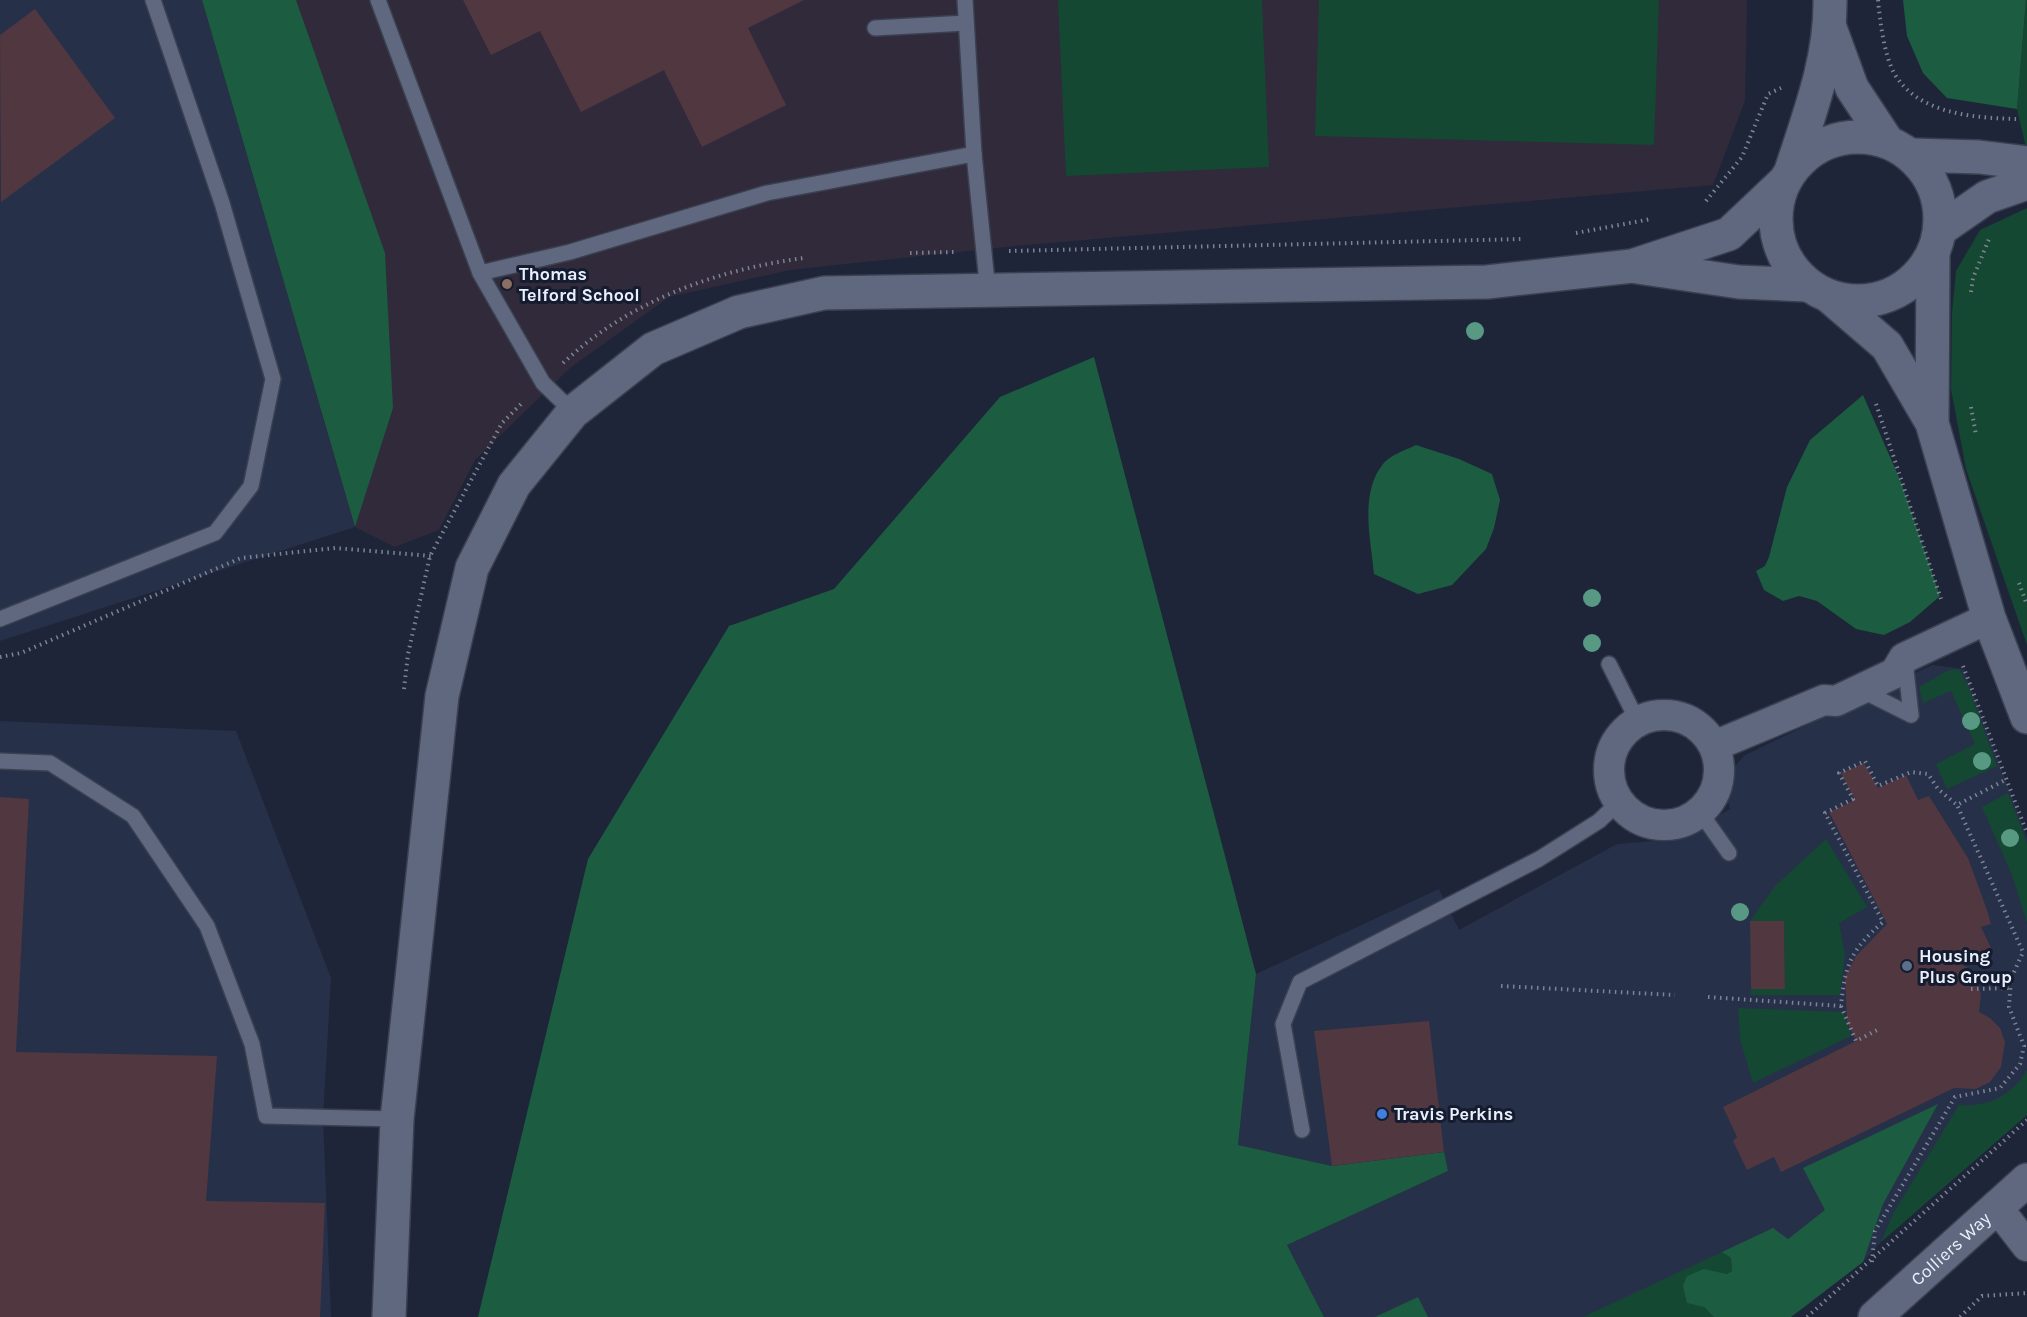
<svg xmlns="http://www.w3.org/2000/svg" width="2027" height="1317" viewBox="0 0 2027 1317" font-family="Karla,sans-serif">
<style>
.built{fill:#273049}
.education{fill:#302a3a}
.green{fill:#144832}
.forest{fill:#1c5c41}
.building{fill:#503740}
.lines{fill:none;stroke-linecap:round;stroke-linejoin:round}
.service-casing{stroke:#3a4050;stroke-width:18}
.minor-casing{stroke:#3a4050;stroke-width:33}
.tertiary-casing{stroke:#3a4050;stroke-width:36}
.path{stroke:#7e8495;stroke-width:4;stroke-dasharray:1.5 4.5;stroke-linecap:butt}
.service{stroke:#5f687f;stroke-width:15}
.minor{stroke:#5f687f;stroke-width:30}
.tertiary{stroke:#5f687f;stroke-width:33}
.tree{fill:#589984}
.education-dot{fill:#8d6e63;stroke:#151c2f;stroke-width:2}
.service-dot{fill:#5c6f8a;stroke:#151c2f;stroke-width:2}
.shop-dot{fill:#3f7fe0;stroke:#151c2f;stroke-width:2}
.labels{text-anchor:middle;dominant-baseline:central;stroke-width:6;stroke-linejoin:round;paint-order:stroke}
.poi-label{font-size:18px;font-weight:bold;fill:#e9effc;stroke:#151c2f;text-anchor:start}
.street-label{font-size:18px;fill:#e9effc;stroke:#151c2f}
</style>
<rect width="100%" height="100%" fill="#1e2539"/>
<!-- built -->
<g class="built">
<polygon points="0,0 202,0 355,527 0,641"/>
<polygon points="1932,665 1964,669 2027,837 2027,1115 1881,1242 1863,1262 1791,1317 1324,1317 1287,1245 1448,1171 1443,1152 1332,1166 1238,1145 1256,974 1439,889 1459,930 1617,844 1678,839 1730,809 1725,791 1729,773 1745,755"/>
<polygon points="0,721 236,731 331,978 323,1117 331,1317 0,1317"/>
</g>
<!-- education -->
<polygon class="education" points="202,0 1747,0 1745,101 1713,185 1015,246 790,270 669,297 570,368 475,460 439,530 395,547 355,527"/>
<!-- green -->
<g class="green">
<polygon points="1058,0 1262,0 1269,167 1066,176"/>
<polygon points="1319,0 1659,0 1654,145 1315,136"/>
<polygon points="2026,0 2027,0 2027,152 2017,109"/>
<polygon points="2027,208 2027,645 1966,469 1951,389 1952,313 1956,271 1980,230"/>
<polygon points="1959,669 1969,688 1997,766 1947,789 1936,764 1975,744 1951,691 1923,703 1919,687 1949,670"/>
<polygon points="2008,793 2027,843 2027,923 2012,875 1982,807"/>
<polygon points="1826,839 1867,907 1839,923 1845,955 1840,995 1750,995 1751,989 1785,988 1784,922 1750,921 1776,885"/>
<polygon points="1738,1008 1843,1012 1851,1036 1753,1083 1740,1039"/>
<path d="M2027,1070V1115L1881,1242L1893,1214L1959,1105C1988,1107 2012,1096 2027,1070Z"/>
<polygon points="1722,1252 1731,1258 1732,1271 1727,1274 1709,1270 1704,1307 1714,1317 1583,1317"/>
</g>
<!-- forest -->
<g class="forest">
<polygon points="202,0 296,0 385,253 393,408 355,527"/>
<polygon points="1903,0 2026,0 2017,109 1947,98 1923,73 1907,36"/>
<polygon points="1094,357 1256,974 1238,1145 1332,1166 1444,1152 1448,1171 1287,1245 1324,1317 478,1317 588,859 729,626 834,589 1000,397"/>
<polygon points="1863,395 1901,482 1940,596 1910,622 1884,635 1856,629 1817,601 1799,596 1783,601 1764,590 1756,571 1765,566 1769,557 1787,487 1810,440"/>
<path d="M1416,445L1459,459L1492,474L1500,500L1494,528L1486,549L1452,585L1418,594L1374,574C1371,540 1359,494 1383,464C1390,455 1406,450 1416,445Z"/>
<polygon points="1938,1104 1883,1204 1863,1262 1791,1317 1714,1317 1704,1307 1687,1303 1683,1286 1687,1276 1704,1269 1727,1274 1732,1271 1731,1258 1722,1252 1773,1228 1788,1239 1825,1210 1803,1168"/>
<polygon points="1418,1297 1428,1317 1375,1317"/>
</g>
<!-- building -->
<g class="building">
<polygon points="463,0 804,0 748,28 786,105 702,147 664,70 581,112 540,31 491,55"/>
<polygon points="35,9 115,118 1,202 0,35"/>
<polygon points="1864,763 1878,788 1906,775 1918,800 1929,796 1968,858 1987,910 1991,924 1981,927 1992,950 1961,964 1968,968 1976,981 1981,994 1979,1012 1990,1018 2000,1028 2005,1042 2001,1067 1990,1082 1976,1089 1954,1088 1781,1172 1774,1157 1747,1170 1733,1141 1737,1137 1723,1107 1856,1041 1847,1022 1845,977 1856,956 1887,924 1829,812 1855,800 1841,773"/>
<polygon points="0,797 29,799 16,1052 217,1056 206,1201 325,1203 320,1317 0,1317"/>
<polygon points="1750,921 1784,921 1785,989 1751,989"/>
<polygon points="1429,1021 1444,1152 1332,1166 1314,1031"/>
</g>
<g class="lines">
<!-- service casing -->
<g class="service-casing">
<g id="service">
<polyline points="378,0 480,273 543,383 573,412"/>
<polyline points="965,0 974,154 988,292"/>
<polyline points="875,28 966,23"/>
<polyline points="480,273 570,252 767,193 974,154"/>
<polyline points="0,619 215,533 251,486 273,379 222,203 153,0"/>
<polyline points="1905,661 1911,715"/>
<polyline points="1609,664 1638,722"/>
<polyline points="1861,690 1911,715"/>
<polyline points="0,761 50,763 133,816 207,926 252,1044 266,1116 397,1119"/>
<polyline points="1700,812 1729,853"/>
<polyline points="1302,1130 1283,1024 1300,982 1539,859 1599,821 1619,802"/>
</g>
</g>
<!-- minor casing -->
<g class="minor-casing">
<g id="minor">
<circle cx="1664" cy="770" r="55"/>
<polyline points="1714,746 1824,700 1836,701 1895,673 1904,658 1989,618"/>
<polyline points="1996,1206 2027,1246"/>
</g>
</g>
<!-- tertiary casing -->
<g class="tertiary-casing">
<g id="tertiary">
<polyline points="1830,28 1852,88 1887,141"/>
<circle cx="1858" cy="219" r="82"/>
<polyline points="1911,155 1979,157 2027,163"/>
<path d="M1791,171C1809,115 1831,59 1830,0"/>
<polyline points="1941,229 1987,197 2027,183"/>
<polyline points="1637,267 1739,282 1807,285"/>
<polyline points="1830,297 1887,346 1932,423 1989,618 2027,717"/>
<polyline points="1932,421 1933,255"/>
<polyline points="389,1317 397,1119 442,696 472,568 514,485 573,412 653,349 739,312 824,293 1487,282 1632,266 1729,234 1785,181"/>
<path id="s1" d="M1875,1317L2027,1180"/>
</g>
</g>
<!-- path -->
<g class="path">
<path d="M1878,0C1880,21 1884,54 1894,73C1918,115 1976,118 2019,119"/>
<polyline points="1706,201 1742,157 1768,94 1781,88"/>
<polyline points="1576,233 1651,219"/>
<polyline points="1009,251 1524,239"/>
<polyline points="910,253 957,252"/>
<polyline points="1971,292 1973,278 1989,239"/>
<path d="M563,363C629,301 715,270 804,258"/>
<polyline points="1876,404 1942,602"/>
<polyline points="1971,407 1976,435"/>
<polyline points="2019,583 2027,605"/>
<polyline points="0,657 21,653 241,558 335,548 431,556"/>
<polyline points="1963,666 2027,833"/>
<polyline points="404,689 408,654 430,556 502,423 523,402"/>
<polyline points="1501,986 1675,995"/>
<polyline points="1971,989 2011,988"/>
<path d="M1708,997L1841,1006C1845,964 1851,950 1883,922L1825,813L1853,799L1839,773L1865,761L1878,786L1911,772L1928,774L1938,789L1957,805"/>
<polyline points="1841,1006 1856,1041 1879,1029"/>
<polyline points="1872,1262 1875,1231 1955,1097 2000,1088 2020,1064 2024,1046 2009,1007 2011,979 2023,952 1957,805 2007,779"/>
<polyline points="1807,1317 2027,1120"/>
<polyline points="1960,1317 1982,1296 2027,1293"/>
</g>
<!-- service -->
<use href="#service" class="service"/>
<!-- minor -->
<use href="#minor" class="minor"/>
<!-- tertiary -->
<use href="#tertiary" class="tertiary"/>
</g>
<!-- trees -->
<g class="tree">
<circle cx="1475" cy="331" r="9"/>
<circle cx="1592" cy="598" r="9"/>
<circle cx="1592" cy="643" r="9"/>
<circle cx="1971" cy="721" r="9"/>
<circle cx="1982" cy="761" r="9"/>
<circle cx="2010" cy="838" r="9"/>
<circle cx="1740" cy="912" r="9"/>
</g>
<!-- markers -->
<circle class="education-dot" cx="507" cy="284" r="6"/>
<circle class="service-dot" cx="1907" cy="966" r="6"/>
<circle class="shop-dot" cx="1382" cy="1114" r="6"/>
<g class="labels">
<!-- poi labels -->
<g class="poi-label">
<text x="519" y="274">Thomas<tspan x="519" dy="21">Telford School</tspan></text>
<text x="1919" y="956">Housing<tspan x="1919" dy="21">Plus Group</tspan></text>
<text x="1394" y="1114">Travis Perkins</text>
</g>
<!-- street labels -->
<g class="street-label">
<text stroke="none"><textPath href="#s1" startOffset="102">Colliers Way</textPath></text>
</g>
</g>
</svg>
